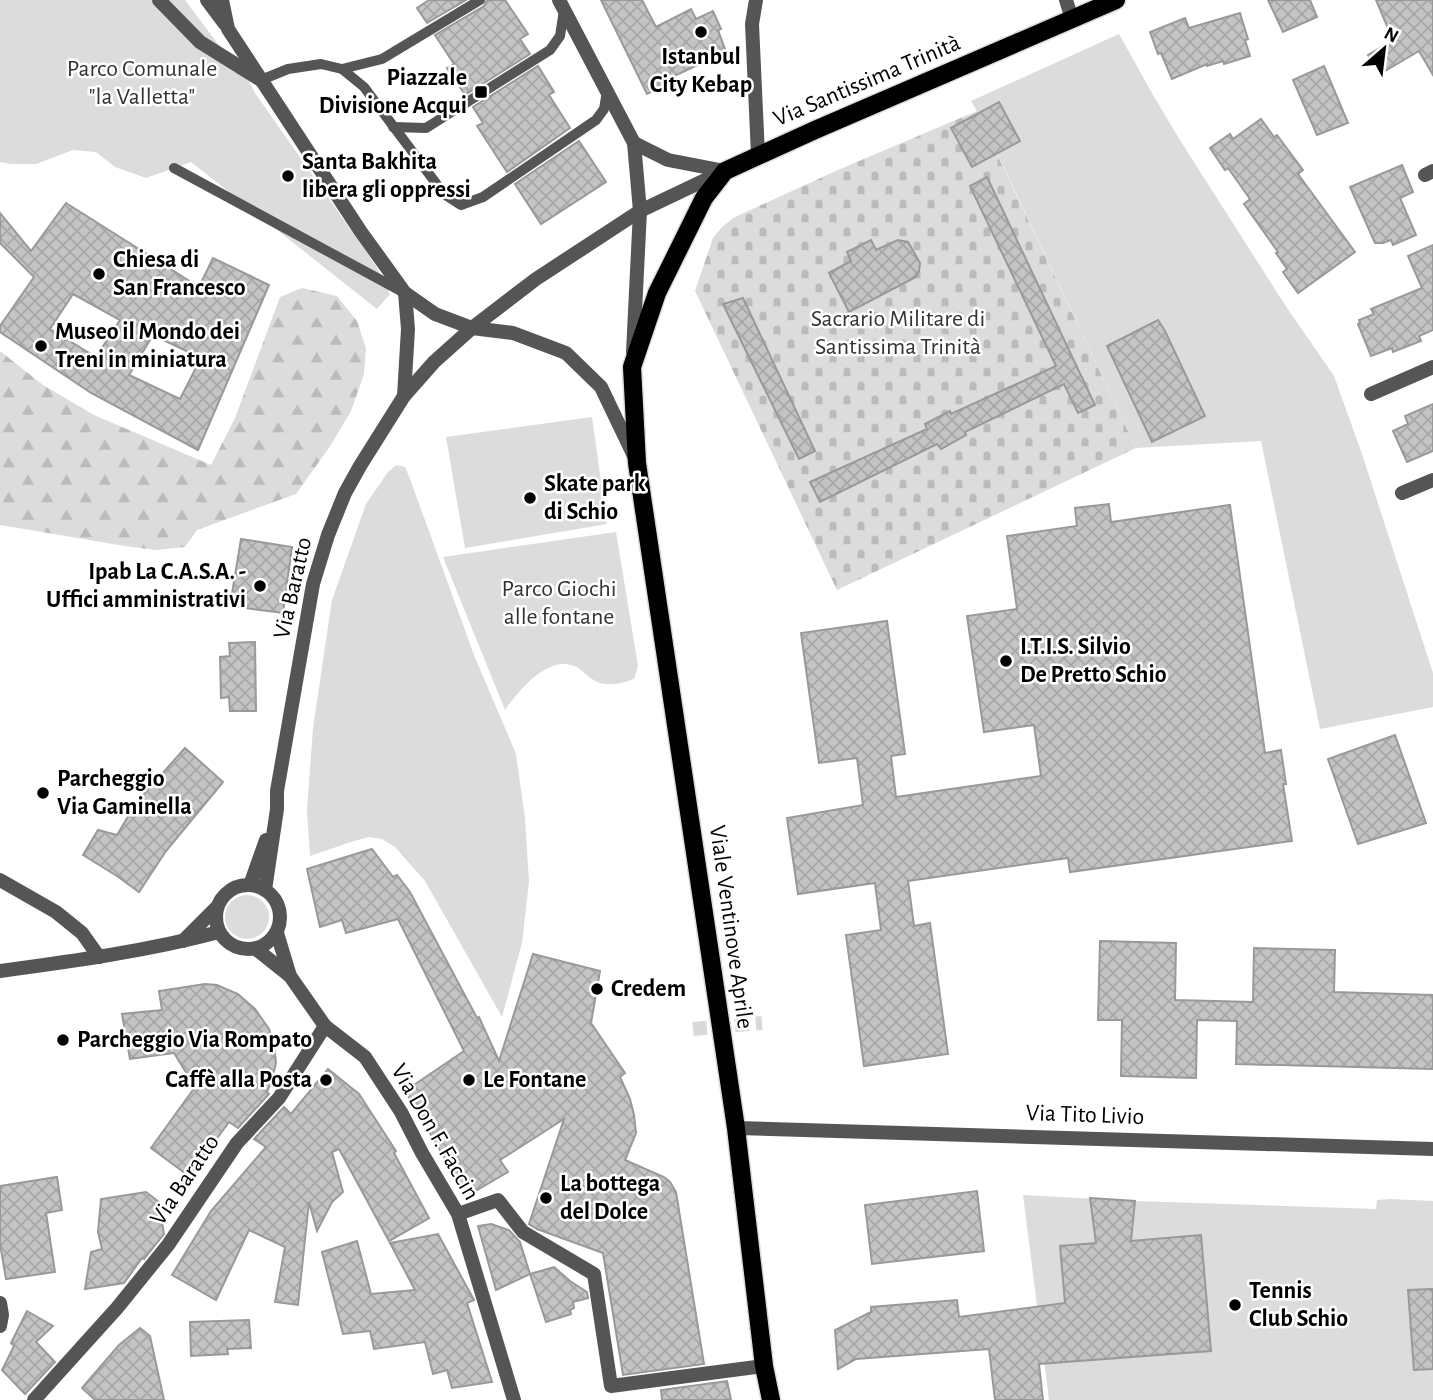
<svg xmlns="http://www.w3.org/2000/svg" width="1433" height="1400" viewBox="0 0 1433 1400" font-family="'Alegreya Sans',sans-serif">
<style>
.forest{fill:url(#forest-firs)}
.cemetery{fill:url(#cemetery-stones)}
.green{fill:#dcdcdc}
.building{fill:url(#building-cross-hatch);stroke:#999;stroke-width:2;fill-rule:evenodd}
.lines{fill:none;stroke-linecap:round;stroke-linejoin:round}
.pedestrian-tunnel{stroke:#d9d9d9;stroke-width:14;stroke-dasharray:14 7;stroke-linecap:butt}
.primary-casing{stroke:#dbdbdb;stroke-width:21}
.service{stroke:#555;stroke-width:10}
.minor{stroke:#555;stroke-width:14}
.tertiary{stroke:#555;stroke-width:14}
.primary{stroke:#000;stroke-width:18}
.poi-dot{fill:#000;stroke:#fff;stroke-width:2.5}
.labels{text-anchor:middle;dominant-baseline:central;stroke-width:5;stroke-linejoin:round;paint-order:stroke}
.poi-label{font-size:24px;font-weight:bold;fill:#000;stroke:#fff;text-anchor:start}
.park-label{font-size:24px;fill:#333;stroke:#fff}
.street-label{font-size:24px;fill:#000;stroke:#fff}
</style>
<defs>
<pattern id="forest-firs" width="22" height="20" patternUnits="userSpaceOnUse" patternTransform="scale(1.75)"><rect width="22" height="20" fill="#dcdcdc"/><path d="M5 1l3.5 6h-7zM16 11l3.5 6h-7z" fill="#bbb"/></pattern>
<pattern id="cemetery-stones" width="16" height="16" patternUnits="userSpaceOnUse" patternTransform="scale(1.75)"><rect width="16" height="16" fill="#dcdcdc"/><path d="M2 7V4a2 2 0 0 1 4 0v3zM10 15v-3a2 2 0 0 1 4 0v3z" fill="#bbb"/></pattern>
<pattern id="building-cross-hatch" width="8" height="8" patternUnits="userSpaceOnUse" patternTransform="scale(1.75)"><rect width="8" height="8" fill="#c4c4c4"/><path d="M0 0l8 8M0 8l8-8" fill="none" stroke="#a7a7a7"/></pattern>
</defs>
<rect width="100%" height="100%" fill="#fff"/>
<!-- forest -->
<polygon class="forest" points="302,288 337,296 357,321 366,348 364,374 351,411 331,445 296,494 197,530 185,547 156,550 125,546 0,525 0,351 43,385 94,415 211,465 235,418 280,297"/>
<!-- cemetery -->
<polygon class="cemetery" points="999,102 997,154 1136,448 837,590 695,291 713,238 722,227 733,218 838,170 977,111 978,113"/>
<!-- green -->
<g class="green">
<polygon points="0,0 185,0 236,68 247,77 255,93 376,266 390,294 377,309 191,162 146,178 115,167 96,152 73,150 36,164 11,164 0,162"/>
<polygon points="1119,34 1153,95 1178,137 1285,305 1334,376 1362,454 1433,673 1433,707 1320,729 1261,441 1136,448 997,153 999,103 978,113 971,101"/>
<polygon points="592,417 607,524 465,548 446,437"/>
<polygon points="396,465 405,467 410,479 474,655 516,754 525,818 529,882 522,943 502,1017 425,881 395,847 382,839 369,837 354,841 310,856 307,810 313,728 332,600 366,504 388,472"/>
<path d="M616,532L638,666L634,679C620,684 605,688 592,679C586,676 581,668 574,666C548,655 518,691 505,710L443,557Z"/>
<circle cx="247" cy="917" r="22"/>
<polygon points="1023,1195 1135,1201 1376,1209 1377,1200 1390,1199 1433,1201 1433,1400 1049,1400"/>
</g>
<!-- building -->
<g class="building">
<polygon points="429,0 466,0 427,23 417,8"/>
<polygon points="487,0 505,0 528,34 520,39 530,54 465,95 447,68 454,64 435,35 484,6"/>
<polygon points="601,0 642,0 656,27 691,9 696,19 713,11 721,29 718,30 726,52 674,76 676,80 647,94"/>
<polygon points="1268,0 1310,0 1317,17 1283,32"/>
<polygon points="1376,0 1433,0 1433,75 1419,51 1380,74 1368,55 1393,40"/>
<polygon points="1240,13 1248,39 1245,40 1250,56 1224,64 1223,61 1207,66 1207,64 1172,79 1161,53 1158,54 1150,32 1185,18 1189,28"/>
<polygon points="538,66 554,92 549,95 570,128 507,172 477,126 483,123 473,107"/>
<polygon points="1324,66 1348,123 1317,135 1293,80"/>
<polygon points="999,102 1020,141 972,167 951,128"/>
<polygon points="1261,119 1274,137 1277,135 1303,170 1298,174 1355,252 1298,293 1283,272 1287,269 1276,253 1278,252 1244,204 1250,199 1228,168 1225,170 1210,148 1230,134 1233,139"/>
<polygon points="579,141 606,182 541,224 515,184"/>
<polygon points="1402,165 1413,192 1400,198 1416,235 1393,245 1391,240 1383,243 1375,243 1350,187"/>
<polygon points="987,177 1095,405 1078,413 1064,384 965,432 966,435 941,449 937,444 820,502 810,482 927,429 925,424 950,411 951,414 1056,366 970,186"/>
<path d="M66,203L199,287L213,258L269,285L198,450L91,393L0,332V326L34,277L0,243V213L31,251ZM73,294L120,320L96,357L50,329ZM153,335L201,358L180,399L129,375Z"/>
<polygon points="871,240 876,250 898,240 908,242 920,263 919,271 916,277 849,312 829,273 851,261 847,252"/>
<polygon points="1433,245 1433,330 1419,336 1421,341 1393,352 1392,348 1371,356 1358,324 1360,323 1359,320 1374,314 1371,309 1422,288 1408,256"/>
<polygon points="743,298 815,451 799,459 723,304"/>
<polygon points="1158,320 1165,331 1205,416 1152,442 1107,346"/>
<polygon points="1433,404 1433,451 1407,462 1393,431 1408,424 1405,416"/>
<polygon points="1109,504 1111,522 1230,505 1265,753 1281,750 1286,784 1283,784 1292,841 1070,872 1068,858 908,881 914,926 930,923 948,1054 864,1066 846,935 881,930 875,883 798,894 787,818 863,805 857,758 819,763 801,633 887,621 905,754 891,756 896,797 1041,776 1034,725 984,732 967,616 1017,609 1007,536 1077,526 1075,508"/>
<polygon points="241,539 292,547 283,613 230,606"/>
<polygon points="255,642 256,711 230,711 229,697 221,698 220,657 230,656 229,643"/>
<polygon points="1395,735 1426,823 1358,844 1328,759"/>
<polygon points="185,748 223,782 166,851 139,892 117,876 83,855 98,830 117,835 136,803"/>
<polygon points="372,849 393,877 397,875 410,892 477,1018 479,1017 499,1061 533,954 600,971 591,1023 625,1073 620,1077 630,1099 634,1115 636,1133 625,1160 664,1177 670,1182 676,1192 704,1364 623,1375 603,1253 537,1229 529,1224 564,1119 500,1160 508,1172 467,1196 405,1091 464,1051 398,919 346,933 342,920 320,927 307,869"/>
<polygon points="1100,941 1176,943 1175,1000 1253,1002 1254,948 1335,950 1334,992 1433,995 1433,1069 1236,1064 1237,1021 1197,1020 1196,1078 1121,1076 1122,1020 1098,1020"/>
<polygon points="205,984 217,985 238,994 255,1009 269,1029 274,1045 276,1063 272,1080 267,1092 269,1094 238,1128 229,1122 189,1176 151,1148 195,1087 174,1053 130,1059 122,1014 162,1010 159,991"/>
<polygon points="328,1069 359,1094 396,1151 394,1153 429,1218 389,1241 339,1149 332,1152 343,1192 332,1202 317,1231 309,1202 298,1305 275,1302 285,1247 249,1230 216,1300 172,1275 211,1211 266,1147 254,1139 284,1107 291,1114"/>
<polygon points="57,1177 62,1210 46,1213 55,1272 6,1279 0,1244 0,1186"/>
<polygon points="977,1191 984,1251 872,1264 865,1205"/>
<polygon points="146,1192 159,1202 164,1234 144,1259 142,1258 124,1283 85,1289 91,1252 102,1249 98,1232 101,1199"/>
<polygon points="1090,1198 1135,1201 1131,1241 1201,1235 1211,1351 1039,1364 1043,1400 995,1400 989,1349 856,1359 838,1369 835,1330 871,1312 871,1307 957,1300 959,1317 1065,1303 1060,1246 1096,1243"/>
<polygon points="491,1224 509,1230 520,1242 530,1274 496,1290 478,1226"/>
<polygon points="438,1234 474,1300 467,1303 492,1382 452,1388 447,1370 433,1374 425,1342 374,1349 370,1331 343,1334 322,1252 357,1241 371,1294 415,1290 390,1243"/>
<polygon points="554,1267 570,1281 587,1292 588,1298 573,1302 574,1308 570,1310 571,1314 546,1322 530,1274"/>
<polygon points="1433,1289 1433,1369 1414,1370 1408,1290"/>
<polygon points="27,1311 53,1326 36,1342 55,1362 25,1394 2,1370 14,1346 11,1343"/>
<polygon points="249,1320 251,1348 227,1349 228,1354 191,1356 190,1322"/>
<polygon points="140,1328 150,1336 164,1400 95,1400 82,1388 119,1345"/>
<polygon points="727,1381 731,1400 662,1400 661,1390"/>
</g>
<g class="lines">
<!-- pedestrian-tunnel -->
<polyline class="pedestrian-tunnel" points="693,1029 762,1023"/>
<!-- primary casing -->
<g class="primary-casing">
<polyline id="primary" points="771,1400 764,1366 736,1128 637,463 632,367 657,293 704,198 725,171 815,130 1116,0"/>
</g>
<!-- service -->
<g class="service">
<polyline points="342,69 382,59 480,0"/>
<polyline points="261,80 288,69 321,64 342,69 364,87 444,194 461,205 483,197 596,120 604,109 607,91"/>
<polyline points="393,127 426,128 550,50 560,36 564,10"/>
<polyline points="174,168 401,291"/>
</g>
<!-- minor -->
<g class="minor">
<polyline points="159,0 200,42 261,80"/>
<polyline points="1066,0 1072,19"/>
<polyline points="1425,175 1433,171"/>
<polyline points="1371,394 1433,367"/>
<polyline points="1402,493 1433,480"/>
<polyline points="0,880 56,912 82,933 99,957"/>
<polyline points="277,933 290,976"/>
<polyline points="256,949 290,976 325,1026 365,1057 401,1112 422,1153 458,1214 514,1400"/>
<polyline points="458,1214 498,1200 523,1232 594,1274 611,1386 764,1366"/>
<polyline points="0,1303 2,1315 0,1326"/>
<polyline points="34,1400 117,1308 168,1245 237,1143 279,1098 325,1026"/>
</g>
<!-- tertiary -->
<g class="tertiary">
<polyline points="207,0 225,24"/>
<polyline points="222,0 228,29 361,232 405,293 435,314 472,328 513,333 566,353 601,387 635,458"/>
<polyline points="559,0 634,143 640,211 633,352"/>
<polyline points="756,0 752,24 758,155"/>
<polyline points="634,143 668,160 725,171"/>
<polyline points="404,396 408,329 405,293"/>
<circle cx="248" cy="917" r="32"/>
<polyline points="250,885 266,840"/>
<polyline points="265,890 277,809 277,791 313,584 328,535 345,493 360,466 404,396 434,362 472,328 536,279 640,211 724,171"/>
<polyline points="183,941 216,908"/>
<path d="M0,971C74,961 147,951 219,932"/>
<polyline points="736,1128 1433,1149"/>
</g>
<!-- primary -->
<use href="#primary" class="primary"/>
</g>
<!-- markers -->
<g class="poi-dot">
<circle cx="701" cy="32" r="7"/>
<rect x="474" y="85" width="14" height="14" rx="3.5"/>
<circle cx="288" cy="176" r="7"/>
<circle cx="99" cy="274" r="7"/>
<circle cx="41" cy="346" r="7"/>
<circle cx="530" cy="498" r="7"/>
<circle cx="260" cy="586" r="7"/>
<circle cx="1006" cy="661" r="7"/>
<circle cx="43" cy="793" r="7"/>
<circle cx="597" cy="989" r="7"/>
<circle cx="63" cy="1040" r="7"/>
<circle cx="326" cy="1080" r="7"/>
<circle cx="469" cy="1080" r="7"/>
<circle cx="546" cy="1198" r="7"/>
<circle cx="1235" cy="1305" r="7"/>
</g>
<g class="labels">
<!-- poi labels -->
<g class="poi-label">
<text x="701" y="57" text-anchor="middle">Istanbul<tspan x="701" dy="28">City Kebap</tspan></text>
<text x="467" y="78" text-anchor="end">Piazzale<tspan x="467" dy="28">Divisione Acqui</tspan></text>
<text x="302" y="162">Santa Bakhita<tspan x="302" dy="28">libera gli oppressi</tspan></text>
<text x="113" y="260">Chiesa di<tspan x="113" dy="28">San Francesco</tspan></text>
<text x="55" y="332">Museo il Mondo dei<tspan x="55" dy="28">Treni in miniatura</tspan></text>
<text x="544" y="484">Skate park<tspan x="544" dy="28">di Schio</tspan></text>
<text x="246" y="572" text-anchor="end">Ipab La C.A.S.A. -<tspan x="246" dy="28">Uffici amministrativi</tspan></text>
<text x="1020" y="647">I.T.I.S. Silvio<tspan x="1020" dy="28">De Pretto Schio</tspan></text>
<text x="57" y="779">Parcheggio<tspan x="57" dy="28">Via Gaminella</tspan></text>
<text x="611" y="989">Credem</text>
<text x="77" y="1040">Parcheggio Via Rompato</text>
<text x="312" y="1080" text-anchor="end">Caffè alla Posta</text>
<text x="483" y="1080">Le Fontane</text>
<text x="560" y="1184">La bottega<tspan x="560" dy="28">del Dolce</tspan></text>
<text x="1249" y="1291">Tennis<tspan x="1249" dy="28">Club Schio</tspan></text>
</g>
<!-- park labels -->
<g class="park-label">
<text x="142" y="69">Parco Comunale<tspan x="142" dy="28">"la Valletta"</tspan></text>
<text x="898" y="319">Sacrario Militare di<tspan x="898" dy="28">Santissima Trinità</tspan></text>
<text x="559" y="589">Parco Giochi<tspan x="559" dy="28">alle fontane</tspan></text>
</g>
<!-- street labels -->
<g class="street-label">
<text transform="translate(867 81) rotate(-23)">Via Santissima Trinità</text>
<text transform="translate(293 588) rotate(-77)">Via Baratto</text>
<text transform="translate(731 927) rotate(82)">Viale Ventinove Aprile</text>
<text transform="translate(1085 1115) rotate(2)">Via Tito Livio</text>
<text transform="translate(435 1132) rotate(60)">Via Don F. Faccin</text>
<text transform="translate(185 1180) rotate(-56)">Via Baratto</text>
</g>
</g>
<!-- north arrow -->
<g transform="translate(1384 49) rotate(28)" stroke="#ffffff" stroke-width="5" paint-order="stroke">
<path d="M0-5L12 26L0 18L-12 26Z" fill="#000000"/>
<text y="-10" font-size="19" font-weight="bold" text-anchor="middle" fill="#000000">N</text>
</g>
</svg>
